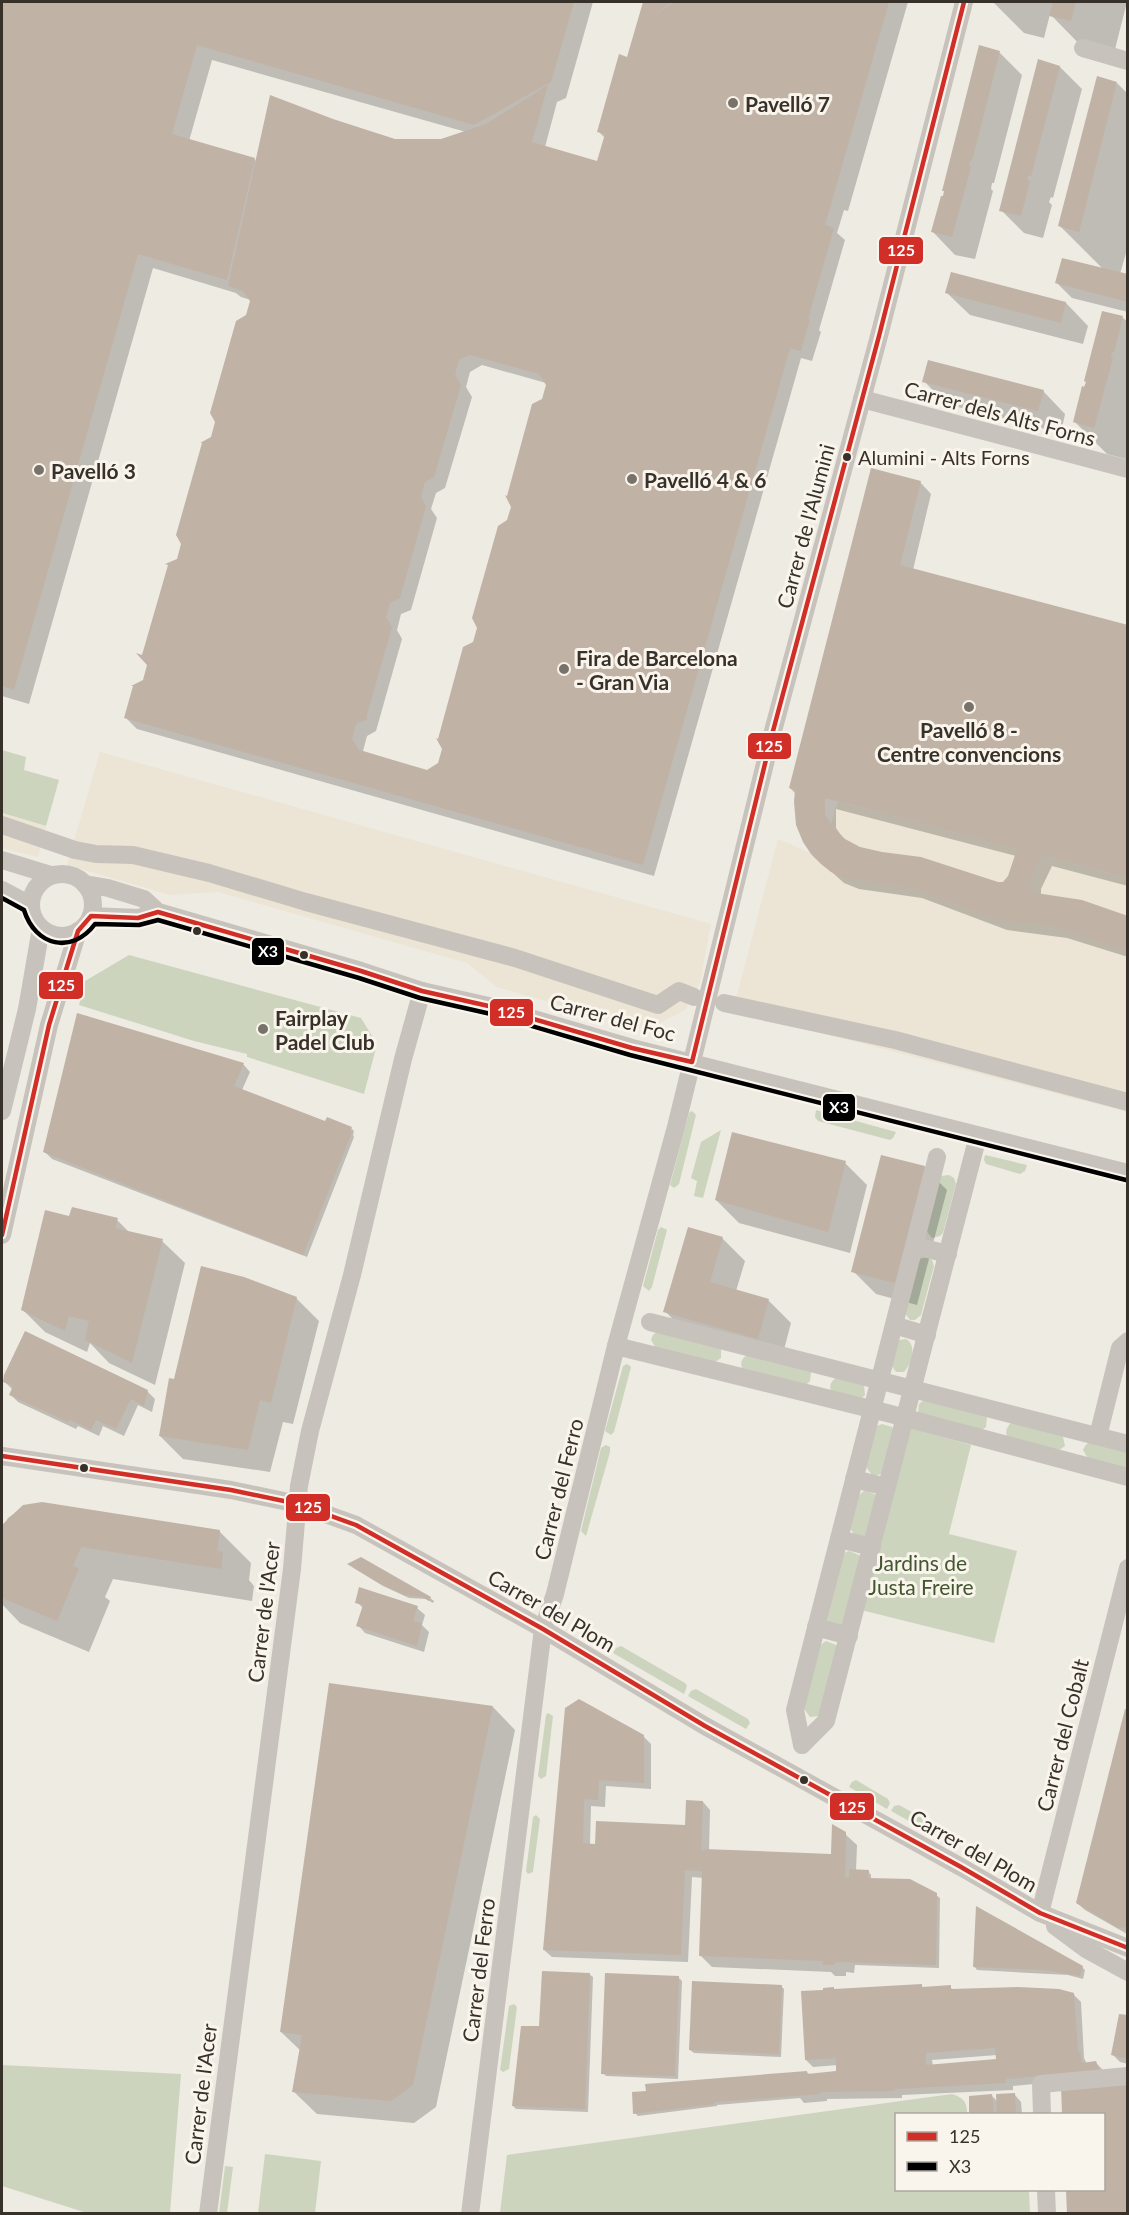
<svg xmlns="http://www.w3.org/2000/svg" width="1129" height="2215" viewBox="0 0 1129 2215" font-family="Lato,sans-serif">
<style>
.green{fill:#ccd4be}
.plaza{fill:#ece4d4}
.shadow{fill:#0003;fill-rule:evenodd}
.building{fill:#c1b2a6;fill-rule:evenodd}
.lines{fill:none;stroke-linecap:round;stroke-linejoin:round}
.minor{stroke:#c7c3bc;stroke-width:18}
.bus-1-casing{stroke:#faf5ec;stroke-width:9}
.bus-2-casing{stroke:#faf5ec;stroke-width:9}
.bus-1{stroke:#d02e26;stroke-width:4.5}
.bus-2{stroke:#000;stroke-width:4.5}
.poi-dot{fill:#78726b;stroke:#faf5ec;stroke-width:2}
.bus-dot{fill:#38312a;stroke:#faf5ec;stroke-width:2}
.labels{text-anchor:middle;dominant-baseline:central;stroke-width:6;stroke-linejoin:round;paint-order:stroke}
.bus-label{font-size:20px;fill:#38312a;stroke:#faf5ec;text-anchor:start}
.poi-label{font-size:21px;font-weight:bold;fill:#38312a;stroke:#faf5ec;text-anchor:start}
.street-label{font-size:21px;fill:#38312a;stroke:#faf5ec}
.park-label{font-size:21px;fill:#42562f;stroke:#faf5ec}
.line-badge{stroke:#faf5ec;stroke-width:2}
.badge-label{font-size:16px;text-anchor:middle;font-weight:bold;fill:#fff}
</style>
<rect width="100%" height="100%" fill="#eeebe3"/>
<!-- green -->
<g class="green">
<polygon points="2,750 26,757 24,770 59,780 46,826 2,813"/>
<polygon points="129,955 361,1018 377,1044 364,1094 247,1057 247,1054 194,1041 79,1005 85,981"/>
<polygon points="816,1110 896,1132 893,1138 890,1140 818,1121 815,1117"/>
<polygon points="692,1111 696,1115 679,1184 674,1188 670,1185 689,1113"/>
<polygon points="721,1130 703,1198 694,1196 697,1181 691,1178 701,1142"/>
<polygon points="985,1155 1027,1165 1025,1171 1020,1174 986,1164 984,1160"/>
<polygon points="949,1175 954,1178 956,1184 943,1233 940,1236 932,1238 925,1229 939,1180 941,1176"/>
<polygon points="661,1227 667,1230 652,1287 649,1291 643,1286 658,1230"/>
<polygon points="927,1257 932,1260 934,1266 921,1315 915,1320 910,1320 904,1312 920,1259"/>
<polygon points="658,1331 721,1349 721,1358 712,1364 657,1350 651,1340 653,1335"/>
<path d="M906,1339C917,1345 912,1363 904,1372H896L891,1365L899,1340Z"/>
<path d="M748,1354L811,1372L810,1381L806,1385L742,1368C740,1361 742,1359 748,1354Z"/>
<polygon points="627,1364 631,1367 614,1432 611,1435 605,1431 623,1366"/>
<path d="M837,1377L864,1385L865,1395L862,1398L831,1391C829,1384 831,1382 837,1377Z"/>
<polygon points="924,1400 982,1413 987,1418 986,1427 982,1430 918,1414 919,1404"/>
<path d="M1012,1422L1060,1433L1063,1437L1065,1446L1056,1452L1007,1437C1005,1430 1007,1427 1012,1422Z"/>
<polygon points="882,1424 892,1427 895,1434 882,1474 873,1476 865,1466 877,1426"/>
<polygon points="908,1427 971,1445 949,1534 1017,1551 994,1643 861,1610"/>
<polygon points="1090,1441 1127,1449 1127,1467 1124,1469 1089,1460 1083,1450 1085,1446"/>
<polygon points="606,1445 610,1447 610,1452 586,1536 581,1531 601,1448"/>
<polygon points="865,1490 876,1495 865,1536 856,1536 848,1526 857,1497"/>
<polygon points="849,1551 859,1555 863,1561 842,1626 827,1622 844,1553"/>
<polygon points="826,1641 836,1645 840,1651 819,1716 810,1717 802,1706 818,1647"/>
<polygon points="621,1646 685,1683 687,1686 684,1694 613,1653 616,1648"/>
<polygon points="696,1689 748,1719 750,1723 746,1729 688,1696 691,1691"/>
<polygon points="548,1713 553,1716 546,1776 541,1779 538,1776 546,1715"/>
<polygon points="856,1780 888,1799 890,1803 887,1809 849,1787 852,1782"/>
<polygon points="899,1805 953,1835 954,1839 952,1845 891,1811 894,1806"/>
<polygon points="536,1815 540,1819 533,1872 528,1874 526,1871 533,1817"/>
<polygon points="514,2004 517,2007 509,2069 503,2072 500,2070 509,2006"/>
<polygon points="2,2065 181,2074 170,2213 87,2213 2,2186"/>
<path d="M952,2094C964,2098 967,2102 967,2114H896V2190H1029L1030,2213H500L507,2155Z"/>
<polygon points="265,2154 321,2161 315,2213 258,2213"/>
<polygon points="225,2166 233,2167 227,2213 219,2213"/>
</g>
<!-- plaza -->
<g class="plaza">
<polygon points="100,752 711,924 700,982 685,1010 646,1030 497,987 467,963 218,892 170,895 67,865"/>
<polygon points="838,802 1127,878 1127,1112 733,1010 778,839 820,857"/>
<polygon points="2,813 46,826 38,857 2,848"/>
</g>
<!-- shadow -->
<g class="shadow">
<path d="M2,2H593L566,98L557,102L545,147L599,163L605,138L598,131L628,59L645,2H908L848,211L844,210L837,233L845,240L819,330L821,332L812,361L801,358L654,876L137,729L126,718L144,681L148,665L143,656L178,560L251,300L241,297L236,293L153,268L29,704L2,696ZM212,60L466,132L441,141L394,140L333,121L257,162L254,159L189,141ZM482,365L546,383L547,385L440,764L427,771L363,751L367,736L376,731L402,639L397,630L401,614L411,610L437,518L431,509L436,493L445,488L472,397L466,387L470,372Z"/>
<polygon points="993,2 1127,2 1112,61 1092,57 1050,14 1044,38 1024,33"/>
<polygon points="980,47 1000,53 1022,75 994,183 992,183 991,189 993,191 975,259 955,255 933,232 944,198"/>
<polygon points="1059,66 1082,89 1053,198 1051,197 1049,202 1052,205 1043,238 1024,233 1001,210"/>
<polygon points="1117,83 1128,94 1128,246 1120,274 1128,276 1128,312 1072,298 1057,283 1104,270 1059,225"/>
<polygon points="947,293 1066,303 1088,326 1083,344 970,315"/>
<polygon points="1103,313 1123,318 1128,322 1126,459 1107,454 1075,422 1085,389"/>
<polygon points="924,381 1043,391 1065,414 1061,433 946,404"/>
<path d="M920,482L931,494L913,570L1128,626V886L1052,866L1041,889V896L1128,918V957L1067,938L1007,930L922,898L859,889L844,883L824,865L796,794L790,788ZM836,809L1016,856L1009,877L1003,884L860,848L845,841L836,828Z"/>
<polygon points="243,1064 250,1072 242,1090 326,1123 351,1128 354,1131 353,1135 354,1137 307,1257 52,1159 45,1152"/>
<polygon points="845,1163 867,1185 850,1253 739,1223 716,1200"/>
<polygon points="924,1167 947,1190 917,1305 876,1294 853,1271"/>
<polygon points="70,1218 117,1220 130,1233 162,1241 185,1263 155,1385 109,1363 90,1343 87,1352 45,1332 22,1309"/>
<polygon points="722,1238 745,1261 736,1291 769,1301 791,1323 781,1361 687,1334 665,1311"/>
<polygon points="296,1298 319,1321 293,1424 283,1422 270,1472 183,1459 160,1436 175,1381"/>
<polygon points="4,1381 147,1391 155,1399 152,1412 138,1405 124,1436 103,1426 99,1436 78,1426 76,1429 18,1402 10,1394 13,1390"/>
<polygon points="23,1507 219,1531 251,1563 249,1580 254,1586 252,1601 113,1579 105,1597 110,1601 89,1652 20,1623 2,1604 2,1528 8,1518"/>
<polygon points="352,1567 430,1598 434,1601 433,1603 426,1599 409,1598 383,1586"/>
<polygon points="357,1602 417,1608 425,1615 422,1625 429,1632 424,1652 365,1633 358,1625 364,1609"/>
<polygon points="493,1707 515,1730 436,2107 414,2123 317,2114 294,2092 301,2051 281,2032"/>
<polygon points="566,1709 643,1736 651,1744 651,1789 606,1786 605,1807 591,1806 590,1845 686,1826 703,1802 710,1810 709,1851 832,1856 845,1834 857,1845 856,1871 868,1871 871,1875 871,1879 936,1895 940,1898 939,1968 855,1965 854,1973 846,1972 846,1976 835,1976 831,1972 712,1967 701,1956 704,1878 692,1877 688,1962 552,1957 544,1950"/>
<polygon points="1128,1711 1128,1934 1127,1934 1085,1910 1077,1903"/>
<polygon points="974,1966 1082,1967 1085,1970 1083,1979 1068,1975 977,1970"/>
<polygon points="589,1974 593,1977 588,2112 516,2109 513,2106 541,2028"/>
<polygon points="678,1977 682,1981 678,2079 606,2076 603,2073"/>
<path d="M921,1985L924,1988L950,1987L954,1991L1073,1994L1081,2002L1084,2058L1087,2064L1096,2063L1103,2070L1106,2077L1013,2086V2090L902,2095V2098L827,2099V2101L804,2103L800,2098L717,2105V2106L638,2116L635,2113L807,2072L810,2075L838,2073V2065L813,2067L806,2060L824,1991L834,1989L835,1990ZM997,2055V2061L933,2066L932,2060Z"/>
<polygon points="781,1986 784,1989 781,2057 694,2053 690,2050"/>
<polygon points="1128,2017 1128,2064 1120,2062 1113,2055"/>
<polygon points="1128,2084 1128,2214 1069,2214 1068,2190 1104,2190 1104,2114 1064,2114 1063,2087"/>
<polygon points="1014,2094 1021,2102 1022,2114 971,2114 971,2097 992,2096 998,2102"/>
</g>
<!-- building -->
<g class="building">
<polygon points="2,2 574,2 551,82 474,125 197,45 172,134 255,158 227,280 138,254 14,690 2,686"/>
<path d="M643,2H671L649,20L674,2H889L825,225L834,228L808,319H810L801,351L790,348L643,865L124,718L133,686H131L143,680L147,665L136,653L142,655L168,565L165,564L177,559L181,544L176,535L202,443H200L211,437L215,422L210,413L236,321L246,315L250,301L243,291L228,286L270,95L333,119L395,139H441L486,124L548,85L532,142L597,161L605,134L597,132L619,54L627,57ZM470,355L539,374L546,385L542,399L532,404L507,496L505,495L511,507L507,520L498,526L472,618L477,628L473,642L463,647L438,739L436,738L442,749L438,763L427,770L359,750L352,739L356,724L368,719L366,718L392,627L386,617L390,603L400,598L426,506L421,497L425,482L434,477L461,385L455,374L459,360Z"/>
<polygon points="1053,2 1076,2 1071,21 1049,16"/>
<polygon points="979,45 1000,51 972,161 970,161 969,166 971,167 952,237 931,232 941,196 943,196 944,191 942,191"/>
<polygon points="1038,59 1060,66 1031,176 1028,176 1027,180 1030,181 1021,216 999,211"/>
<polygon points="1097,76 1117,82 1079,232 1058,226"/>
<polygon points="1062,258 1128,274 1128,302 1055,283"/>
<polygon points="951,272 1066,302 1061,323 945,293"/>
<polygon points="1102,311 1123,316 1114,352 1112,352 1111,357 1113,358 1094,428 1073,422 1082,386 1084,387 1086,382 1084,381"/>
<polygon points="928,360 1044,390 1038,411 922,382"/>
<path d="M871,468L921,481L900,565L1128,625V878L1041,855L1031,877L1030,886L1036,893L1082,900L1128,916V951L1055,927L995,919L910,887L847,878L831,872L821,864L811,854L803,842L796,825L794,802L795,790L789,788ZM825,798L1017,849L1008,876L1003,882H998L921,857L882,852L860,847L845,839L833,827L825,815Z"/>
<polygon points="77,1013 244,1063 234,1086 325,1121 327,1117 352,1127 350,1131 352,1132 303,1255 43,1152"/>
<polygon points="732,1132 846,1161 828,1232 715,1200"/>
<polygon points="881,1155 925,1166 895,1283 851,1272"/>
<polygon points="72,1207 118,1218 115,1228 163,1239 132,1363 85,1340 89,1321 69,1316 65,1331 21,1310 45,1210 69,1216"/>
<polygon points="688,1227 723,1237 710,1282 769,1299 758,1339 663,1312"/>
<polygon points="201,1266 244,1277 297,1297 271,1403 260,1400 248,1450 159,1436 169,1378 174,1379"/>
<polygon points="25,1331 148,1390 144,1406 131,1399 116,1429 96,1420 91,1430 70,1420 68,1422 9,1395 13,1386 3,1382 4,1375"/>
<polygon points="42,1502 220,1530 217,1551 223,1552 221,1569 81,1547 73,1566 79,1568 57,1621 2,1598 2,1525 23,1505"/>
<polygon points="361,1557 431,1597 429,1601 422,1597 404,1595 379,1583 347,1564"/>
<polygon points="359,1587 418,1606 413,1621 422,1623 417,1646 356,1626 363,1605 355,1603"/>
<polygon points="329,1683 493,1706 413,2085 391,2101 292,2092 302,2035 280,2032"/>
<polygon points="579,1699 644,1735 644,1783 599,1780 598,1800 584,1799 583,1843 595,1844 596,1821 685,1825 686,1800 703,1801 701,1851 703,1851 704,1849 831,1854 832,1824 846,1832 845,1877 849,1878 849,1869 869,1870 868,1878 910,1879 937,1893 936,1965 835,1962 835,1965 823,1965 823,1961 699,1956 702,1871 685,1870 681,1955 543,1950 565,1708"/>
<polygon points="1125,1709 1128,1710 1128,1927 1118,1928 1076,1903"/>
<polygon points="976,1906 1083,1966 1080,1976 1044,1970 973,1967"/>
<polygon points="542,1971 590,1973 585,2109 512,2106 521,2026 539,2026"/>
<polygon points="605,1973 679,1976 675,2076 601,2074"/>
<polygon points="692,1981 782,1985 779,2054 689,2050"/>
<path d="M922,1984V1987L951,1985V1989L1018,1987L1059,1989L1074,1993L1078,2052H1080L1082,2063L1096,2061L1099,2070L1006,2079V2083L895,2089V2091L820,2092V2094L714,2102L715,2104L633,2114L632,2092L646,2091L645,2084L807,2071V2074L836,2071V2058L805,2060L801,1991L823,1990V1988L834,1987V1989ZM995,2048L996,2059L926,2065V2053Z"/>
<polygon points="1119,2014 1128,2015 1128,2059 1111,2055"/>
<polygon points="1128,2083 1128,2214 1067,2214 1066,2190 1104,2190 1104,2114 1062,2114 1061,2086"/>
<polygon points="1015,2093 1016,2114 997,2114 996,2094"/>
<polygon points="992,2094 994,2114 969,2114 969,2096"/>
</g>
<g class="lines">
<!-- minor -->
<g class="minor">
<polyline points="1083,48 1128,61"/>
<polyline points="862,399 1128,469"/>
<polyline points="2,825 75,850 96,854 133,855 209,873 306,902 515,958 658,1005 679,991 694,997"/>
<polyline points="2,860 51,875"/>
<circle cx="62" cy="905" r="31"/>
<polyline points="85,884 108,888 144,899 158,912 361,971 422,991 493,1007 632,1048 1128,1173"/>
<polyline points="2,890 30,905"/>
<polyline points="91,916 138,918 158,912"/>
<polyline points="724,1003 895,1040 1128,1102"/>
<polyline points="2,1111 27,1009 41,928"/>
<polyline points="2,1235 49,1025 78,931"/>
<polyline points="915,1246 948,1254"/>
<polyline points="650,1322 1128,1444"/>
<polyline points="894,1325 927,1335"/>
<polyline points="616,1346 887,1413 1128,1477"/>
<polyline points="1098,1436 1120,1348 1128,1341"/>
<polyline points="2,1456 231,1490 298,1504 356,1525 543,1629 705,1726 961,1867 1040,1913 1128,1948"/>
<polyline points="854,1479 887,1487"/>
<polyline points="839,1539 872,1547"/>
<polyline points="816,1627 849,1636"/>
<polyline points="802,1745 826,1721 978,1136"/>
<polyline points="802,1745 795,1710 937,1157"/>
<polyline points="1040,1913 1128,1568"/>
<polyline points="1055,1926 1086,1949 1128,1972"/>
<polyline points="1042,2114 1041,2084 1128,2076"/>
<polyline points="1046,2190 1047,2214"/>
<polyline points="208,2214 292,1569 299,1486 310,1431 352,1275 403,1059 422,991"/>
<polyline points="470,2214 543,1629 555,1594 616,1346 676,1127 773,731 879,336 964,2"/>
</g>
<!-- bus-1 casing -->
<g class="bus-1-casing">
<g id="bus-1">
<polyline points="2,1235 49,1025 78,931 91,916 138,918 158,912 361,971 422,991 493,1007 632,1048 692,1062 773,731 879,336 964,2"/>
<polyline points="2,1456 231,1490 298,1504 356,1525 543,1629 705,1726 961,1867 1040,1913 1128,1948"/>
</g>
</g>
<!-- bus-2 casing -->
<g class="bus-2-casing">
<path id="bus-2" d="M2,898L24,910C35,946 72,955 95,924L139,925L158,920L359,978L420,998L491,1014L630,1055L1126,1180"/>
</g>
<!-- bus-1 -->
<use href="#bus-1" class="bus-1"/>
<!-- bus-2 -->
<use href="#bus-2" class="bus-2"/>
</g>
<!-- markers -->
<g class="poi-dot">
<circle cx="733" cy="103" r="6"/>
<circle cx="39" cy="470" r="6"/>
<circle cx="632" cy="479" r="6"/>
<circle cx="564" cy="669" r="6"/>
<circle cx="969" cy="707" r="6"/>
<circle cx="263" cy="1029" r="6"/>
</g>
<g class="bus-dot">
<circle cx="847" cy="457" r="5"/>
<circle cx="197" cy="931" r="5"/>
<circle cx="304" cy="955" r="5"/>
<circle cx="84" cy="1468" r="5"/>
<circle cx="804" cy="1780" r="5"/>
</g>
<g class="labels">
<!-- bus labels -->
<g class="bus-label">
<text x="858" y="457">Alumini - Alts Forns</text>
</g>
<!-- poi labels -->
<g class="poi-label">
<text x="745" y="103">Pavelló 7</text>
<text x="51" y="470">Pavelló 3</text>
<text x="644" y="479">Pavelló 4 &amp; 6</text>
<text x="576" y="657">Fira de Barcelona<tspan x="576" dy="24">- Gran Via</tspan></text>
<text x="969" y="729" text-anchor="middle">Pavelló 8 -<tspan x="969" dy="24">Centre convencions</tspan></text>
<text x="275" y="1017">Fairplay<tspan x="275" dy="24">Padel Club</tspan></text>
</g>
<!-- street labels -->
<g class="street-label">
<text transform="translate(1000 413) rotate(15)">Carrer dels Alts Forns</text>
<text transform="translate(805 526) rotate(-75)">Carrer de l'Alumini</text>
<text transform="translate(613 1017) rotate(15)">Carrer del Foc</text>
<text transform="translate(558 1489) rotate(-76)">Carrer del Ferro</text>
<text transform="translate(552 1610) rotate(30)">Carrer del Plom</text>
<text transform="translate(263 1612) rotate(-83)">Carrer de l'Acer</text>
<text transform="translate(1062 1735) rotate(-76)">Carrer del Cobalt</text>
<text transform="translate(974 1850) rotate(30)">Carrer del Plom</text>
<text transform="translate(478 1970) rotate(-83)">Carrer del Ferro</text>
<text transform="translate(200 2094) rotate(-83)">Carrer de l'Acer</text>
</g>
<!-- park labels -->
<g class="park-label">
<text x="921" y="1562">Jardins de<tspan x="921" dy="24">Justa Freire</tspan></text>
</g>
</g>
<g class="line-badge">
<rect x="878" y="236" width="46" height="29" rx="6" fill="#d02e26"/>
<rect x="747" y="732" width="45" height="28" rx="6" fill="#d02e26"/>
<rect x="251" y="937" width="34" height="29" rx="6" fill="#000"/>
<rect x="38" y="971" width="46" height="29" rx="6" fill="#d02e26"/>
<rect x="489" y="998" width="45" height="29" rx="6" fill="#d02e26"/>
<rect x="822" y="1093" width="34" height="29" rx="6" fill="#000"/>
<rect x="285" y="1493" width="46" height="29" rx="6" fill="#d02e26"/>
<rect x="829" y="1792" width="46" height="29" rx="6" fill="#d02e26"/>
</g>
<g class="badge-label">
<text x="901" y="256">125</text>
<text x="769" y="752">125</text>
<text x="268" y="957">X3</text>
<text x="61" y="991">125</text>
<text x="511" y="1018">125</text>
<text x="839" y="1113">X3</text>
<text x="308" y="1513">125</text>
<text x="852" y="1813">125</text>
</g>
<!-- border -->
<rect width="1129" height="2215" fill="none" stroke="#38312a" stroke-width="6"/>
<!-- legend -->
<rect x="895" y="2113" width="210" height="78" fill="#faf5ec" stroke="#aca79e" stroke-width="1.5"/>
<rect x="907" y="2132" width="30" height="9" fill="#d02e26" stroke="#aca79e" stroke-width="1.5"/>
<text x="949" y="2143" font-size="18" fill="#38312a">125</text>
<rect x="907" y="2162" width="30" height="9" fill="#000000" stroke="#aca79e" stroke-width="1.5"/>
<text x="949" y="2173" font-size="18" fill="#38312a">X3</text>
</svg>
